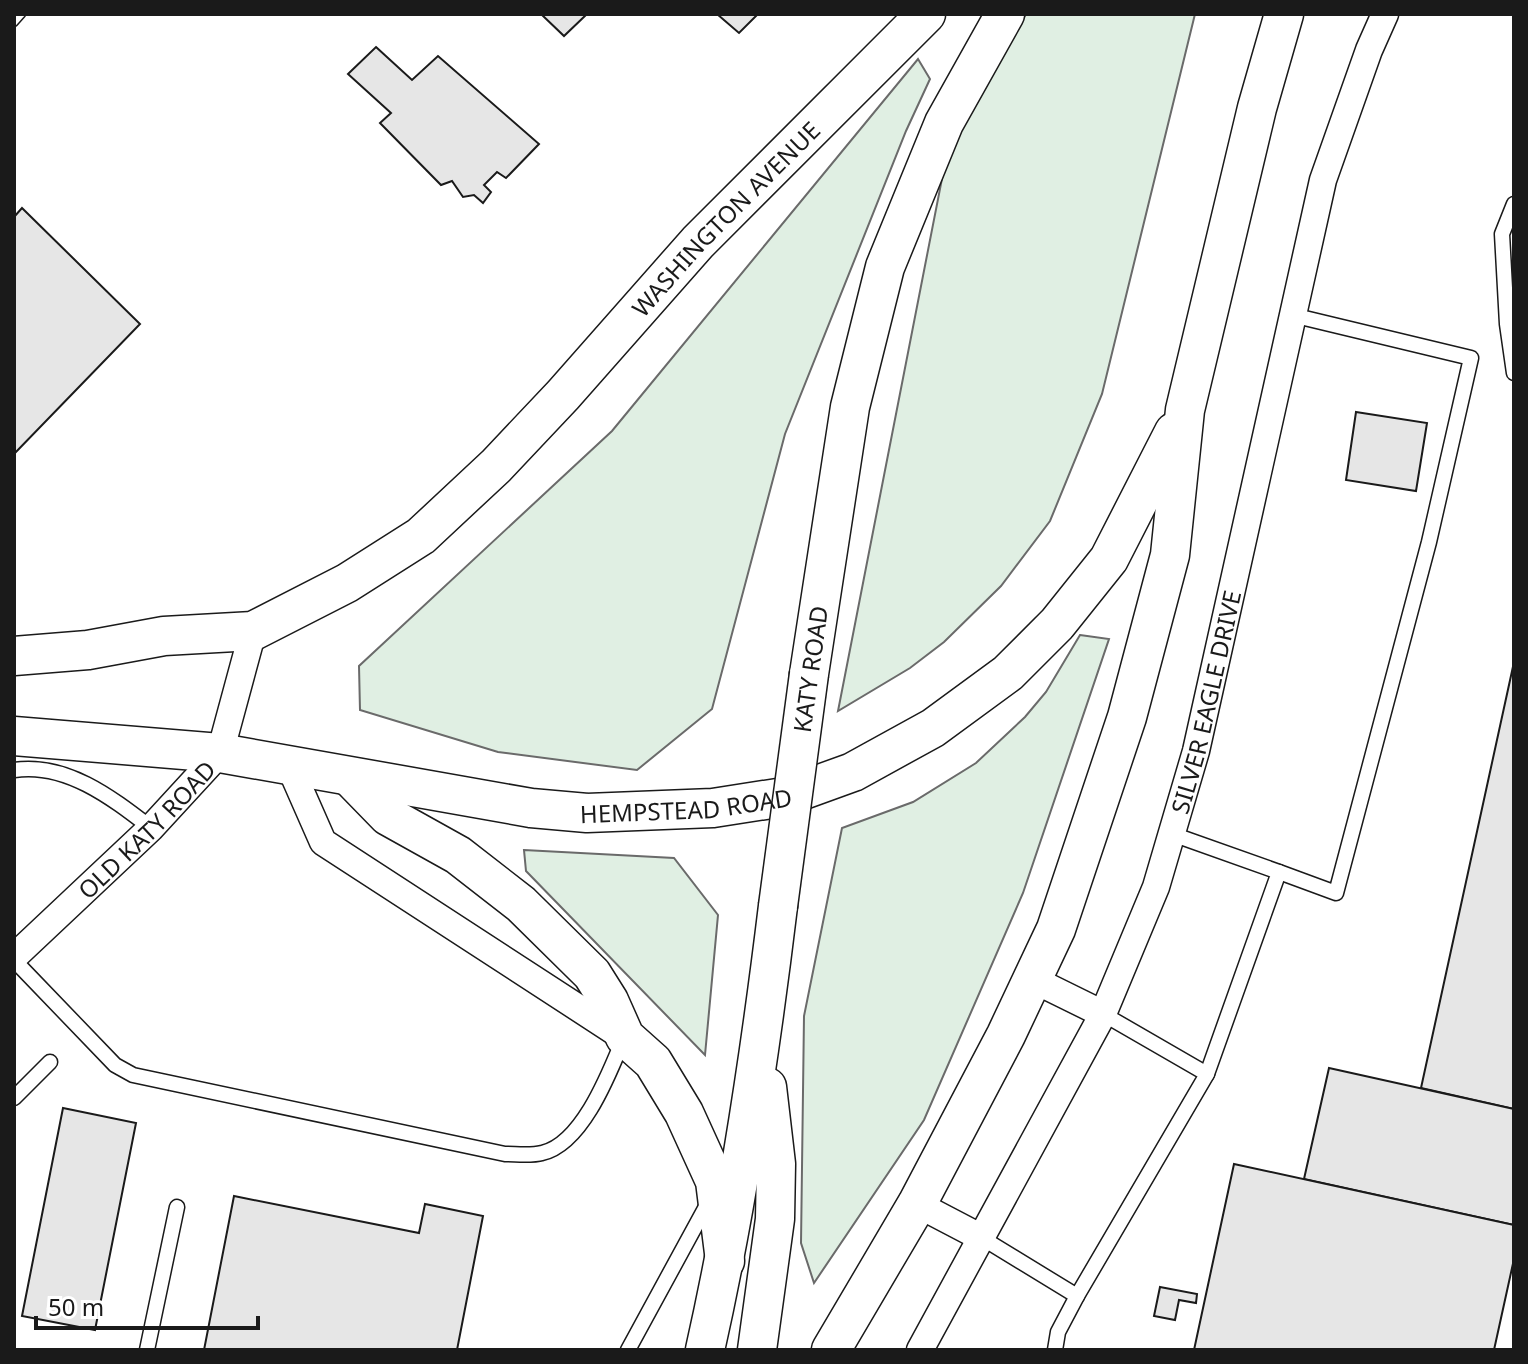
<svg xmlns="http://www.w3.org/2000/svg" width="1528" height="1364" viewBox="0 0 1528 1364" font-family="'Noto Sans',sans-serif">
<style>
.green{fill:#e0efe3;stroke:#6a6a6a;stroke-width:2}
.building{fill:#e6e6e6;stroke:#1a1a1a;stroke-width:2}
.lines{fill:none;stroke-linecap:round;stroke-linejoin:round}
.lane-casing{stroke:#1a1a1a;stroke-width:17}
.street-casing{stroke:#1a1a1a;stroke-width:29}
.secondary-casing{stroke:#1a1a1a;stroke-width:41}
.lane{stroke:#fff;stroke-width:14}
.street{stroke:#fff;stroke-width:26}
.secondary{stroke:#fff;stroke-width:38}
.rail-casing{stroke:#1a1a1a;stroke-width:9}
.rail{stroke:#fff;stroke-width:6;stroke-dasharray:18;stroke-linecap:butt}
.secondary-bridge-casing{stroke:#1a1a1a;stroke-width:41;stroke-linecap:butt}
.secondary-bridge{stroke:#fff;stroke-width:38}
.labels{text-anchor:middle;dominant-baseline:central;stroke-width:6;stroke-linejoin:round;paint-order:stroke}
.street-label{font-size:24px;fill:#1a1a1a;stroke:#fff}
</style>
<rect width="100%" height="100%" fill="#fff"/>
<!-- green -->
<g class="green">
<polygon points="1026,14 1195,14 1102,394 1050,521 1001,586 944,642 910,668 838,711 947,153"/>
<polygon points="918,59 930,79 906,131 785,434 712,709 637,770 498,752 360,710 359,666 612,431"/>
<polygon points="1080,635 1109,639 1023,893 924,1120 814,1283 801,1243 804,1016 842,828 913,802 976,763 1025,717 1046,692"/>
<polygon points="524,850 674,858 718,915 705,1055 526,871"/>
</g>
<!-- building -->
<g class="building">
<polygon points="541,14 587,14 564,36"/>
<polygon points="717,14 758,14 739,33"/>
<polygon points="376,47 412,80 438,56 539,144 506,178 497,172 484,185 491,192 483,203 474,195 463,197 452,181 441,185 380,123 391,113 348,74"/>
<polygon points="22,208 140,324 14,454 14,217"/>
<polygon points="1356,412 1427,423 1416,491 1346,480"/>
<polygon points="1514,662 1514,1109 1421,1088"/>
<polygon points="1329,1068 1514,1109 1514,1225 1304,1179"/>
<polygon points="63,1108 136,1123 95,1330 22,1316"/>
<polygon points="1234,1164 1514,1225 1514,1259 1494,1350 1194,1350"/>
<polygon points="234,1196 419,1233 425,1204 483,1216 457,1350 204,1350"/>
<polygon points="1160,1287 1197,1294 1196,1303 1179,1300 1175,1320 1154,1316"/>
</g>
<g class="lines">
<!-- lane casing -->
<g class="lane-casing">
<g id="lane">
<polyline points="1514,204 1502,234 1507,324 1514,373"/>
<path d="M14,770C66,762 112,798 151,828"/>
<polyline points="1172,834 1279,872 1207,1074"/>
<polyline points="1279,872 1336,893 1429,542 1471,358 1292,315"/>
<path d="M14,960L115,1065L133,1075L505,1154C516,1154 531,1156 542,1153C582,1144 609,1074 623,1040"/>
<polyline points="14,1098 50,1062"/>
<polyline points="982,1238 1077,1296"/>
<polyline points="147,1350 177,1207"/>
<polyline points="628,1350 708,1203"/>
<polyline points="1055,1350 1058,1332 1077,1296 1207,1074 1103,1014"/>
</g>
</g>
<!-- street casing -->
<g class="street-casing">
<g id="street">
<polyline points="290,767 323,842 623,1037"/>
<path id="s1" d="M14,957L151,828L220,753L253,631"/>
<polyline points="1032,979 1103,1014"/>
<polyline points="917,1204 982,1238"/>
<path id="s2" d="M920,1350L1103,1014L1156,887L1196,751L1323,180L1369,50L1385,14"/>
</g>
</g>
<!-- secondary casing -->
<g class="secondary-casing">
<g id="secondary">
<path id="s3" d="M14,656L88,650L164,636L253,631L347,583L421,536L496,466L563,395L698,242L926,14"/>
<polyline points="809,674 850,407 885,267 944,123 1005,14"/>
<path id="s4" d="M14,736L220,753L531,808L587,813L713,808L784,797L853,772L933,728L1008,673L1057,624L1109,559L1174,432"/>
<polyline points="351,778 388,816 458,855 521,904 592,974 609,1001 625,1037 653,1062 684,1113 715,1181 725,1261"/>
<path d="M705,1350C738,1203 760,1055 778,906"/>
<polyline points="757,1350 775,1219 776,1164 767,1087"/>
<polyline points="831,1350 917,1204 1006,1035 1056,929 1127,717 1170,555 1185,410 1257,108 1284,14"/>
</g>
</g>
<!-- lane -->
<use href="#lane" class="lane"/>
<!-- street -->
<use href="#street" class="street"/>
<!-- secondary -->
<use href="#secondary" class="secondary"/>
<!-- rail casing -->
<g class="rail-casing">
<polyline id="rail" points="14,23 22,14"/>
</g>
<!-- rail -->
<use href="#rail" class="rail"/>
<!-- secondary-bridge casing -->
<g class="secondary-bridge-casing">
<polyline id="secondary-bridge" points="778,906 809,674"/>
</g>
<!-- secondary-bridge -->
<use href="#secondary-bridge" class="secondary-bridge"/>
</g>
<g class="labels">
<!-- street labels -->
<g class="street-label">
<text stroke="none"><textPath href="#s3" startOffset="874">WASHINGTON AVENUE</textPath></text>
<text transform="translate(810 669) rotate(-82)">KATY ROAD</text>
<text stroke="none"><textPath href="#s2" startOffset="712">SILVER EAGLE DRIVE</textPath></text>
<text stroke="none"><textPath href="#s4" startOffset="678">HEMPSTEAD ROAD</textPath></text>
<text stroke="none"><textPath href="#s1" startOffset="184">OLD KATY ROAD</textPath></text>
</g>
</g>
<!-- border -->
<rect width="1528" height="1364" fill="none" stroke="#1a1a1a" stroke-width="32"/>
<!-- scale -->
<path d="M36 1316v12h222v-12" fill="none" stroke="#1a1a1a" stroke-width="4"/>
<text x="48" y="1316" font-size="24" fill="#1a1a1a" stroke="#ffffff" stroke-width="6" paint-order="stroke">50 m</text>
</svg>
